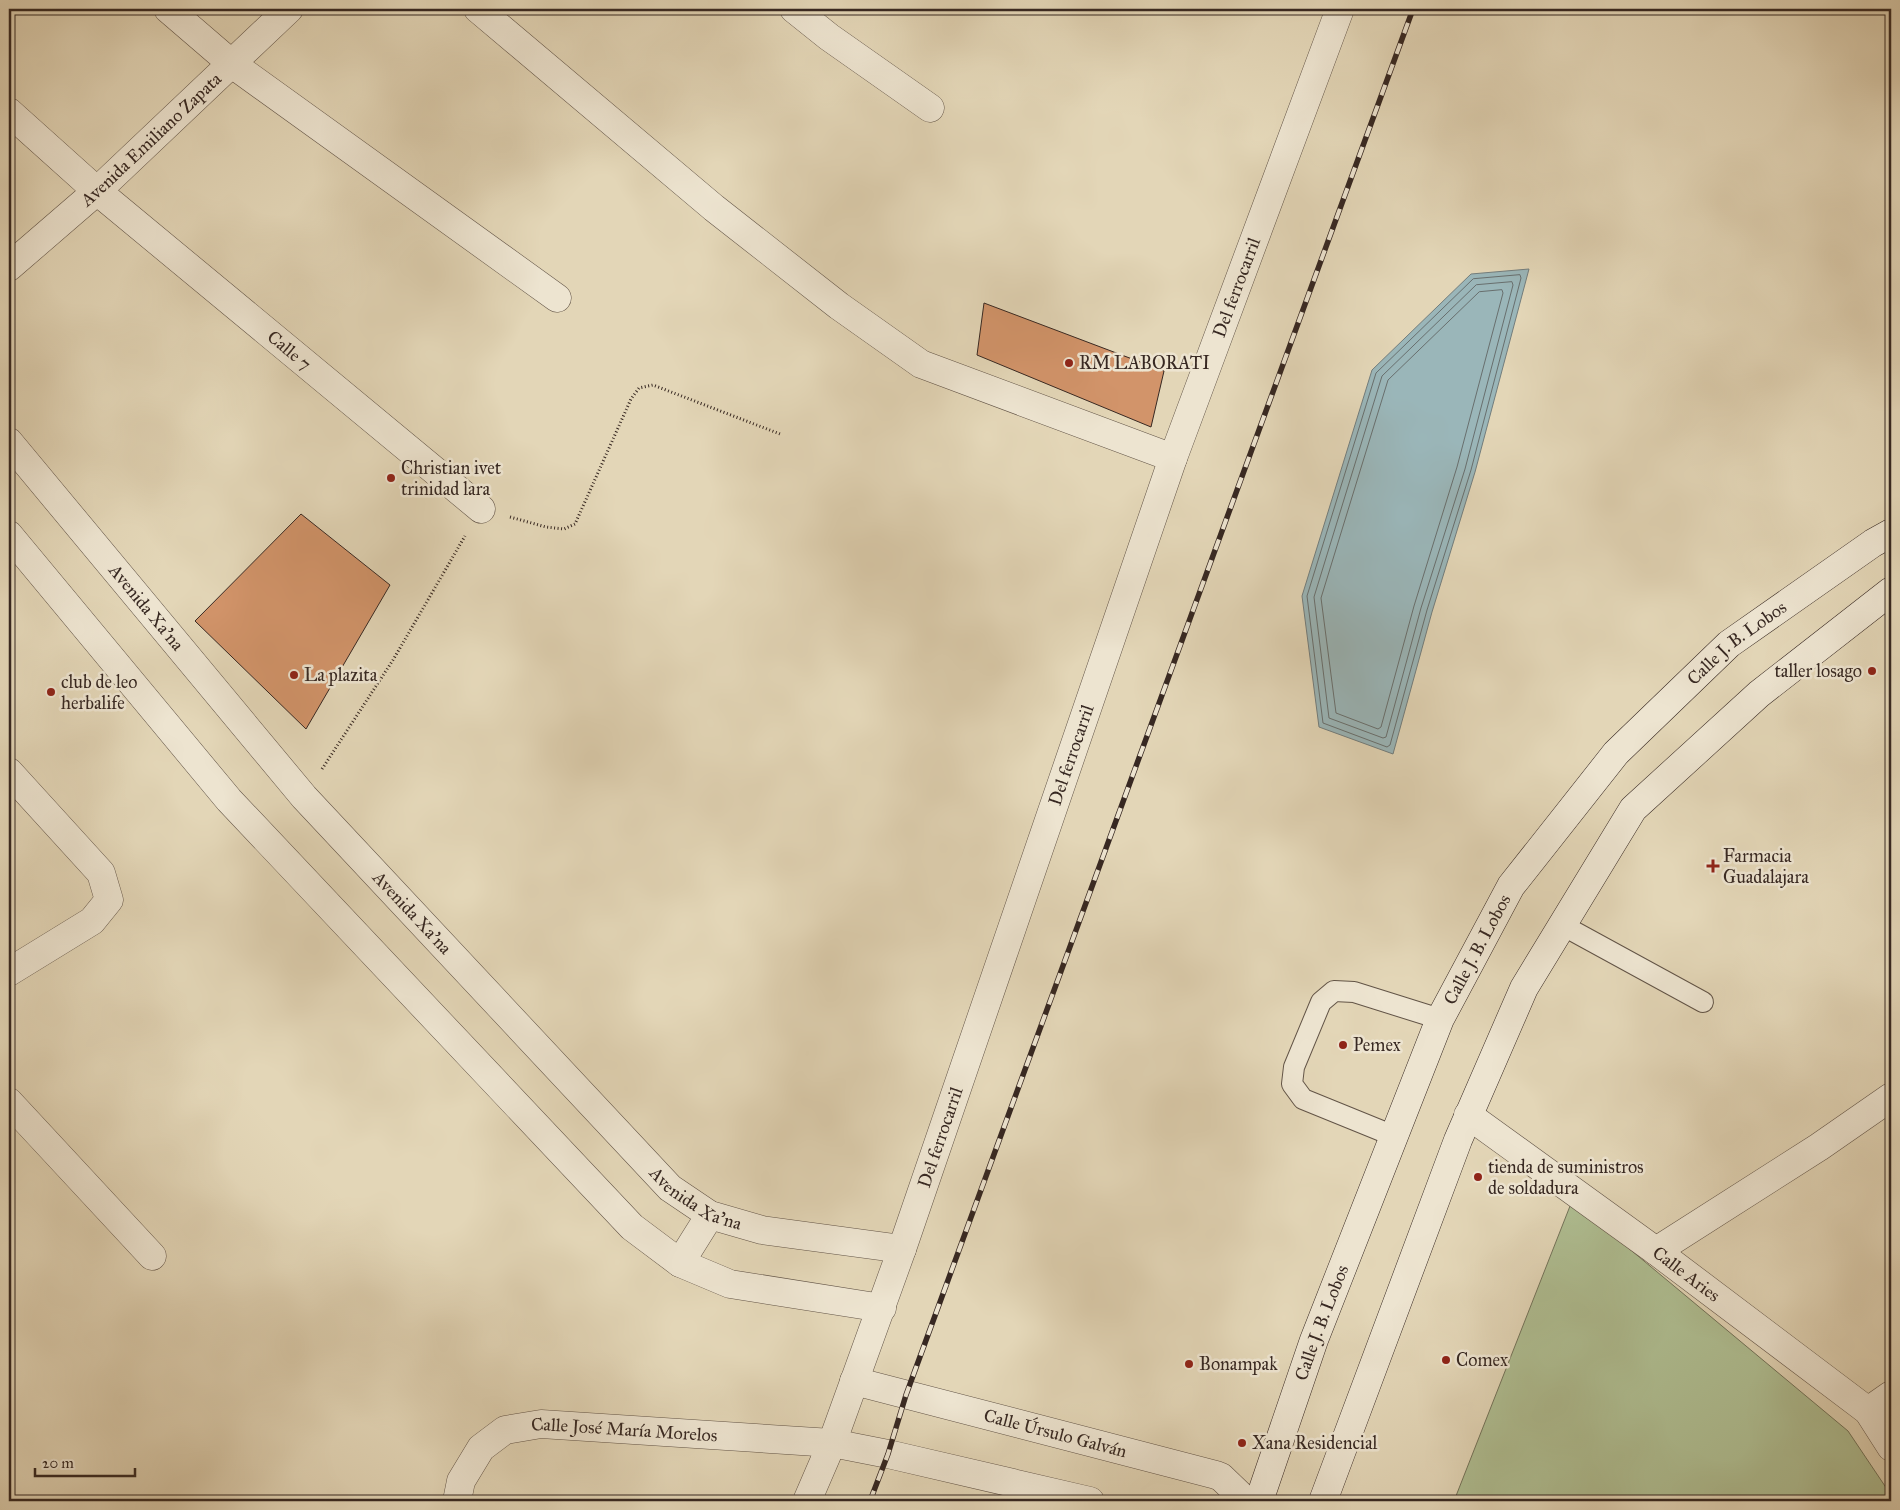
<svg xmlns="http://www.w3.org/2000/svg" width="1900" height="1510" viewBox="0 0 1900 1510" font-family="'IM FELL Great Primer',serif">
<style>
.green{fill:#afbe92;stroke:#73735a}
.water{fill:#9ab6b9;stroke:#727d7d}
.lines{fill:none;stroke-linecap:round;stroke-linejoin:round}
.shore{stroke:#686f6e;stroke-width:1}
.building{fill:#d2946a;stroke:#372822}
.service-casing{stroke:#625447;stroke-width:22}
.minor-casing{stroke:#625447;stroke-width:29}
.tertiary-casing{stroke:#625447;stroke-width:29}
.secondary-casing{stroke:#372822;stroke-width:29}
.path{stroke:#372822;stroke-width:3;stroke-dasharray:1 2.5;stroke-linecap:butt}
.service{stroke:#ede4d0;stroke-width:20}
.minor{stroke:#ede4d0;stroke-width:28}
.tertiary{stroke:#ede4d0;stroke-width:28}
.secondary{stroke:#ede4d0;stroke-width:28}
.rail-casing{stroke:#372822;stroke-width:5.5}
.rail{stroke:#ede4d0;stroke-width:4;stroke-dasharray:11;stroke-linecap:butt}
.poi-dot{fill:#8f2418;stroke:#ede4d0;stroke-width:2}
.labels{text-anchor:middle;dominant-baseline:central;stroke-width:5;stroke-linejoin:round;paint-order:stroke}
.street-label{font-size:18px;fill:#372822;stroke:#ede4d0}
.poi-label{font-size:18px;fill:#372822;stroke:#ede4d0;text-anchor:start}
</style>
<rect width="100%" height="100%" fill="#e3d6b7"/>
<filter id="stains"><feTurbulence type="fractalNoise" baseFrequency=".004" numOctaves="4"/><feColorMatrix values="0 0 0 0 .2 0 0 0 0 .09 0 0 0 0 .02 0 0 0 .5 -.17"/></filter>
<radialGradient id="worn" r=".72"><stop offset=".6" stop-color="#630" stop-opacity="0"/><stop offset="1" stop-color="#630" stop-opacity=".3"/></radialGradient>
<!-- green -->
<polygon class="green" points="1572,1201 1848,1431 1891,1495 1891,1501 1454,1501"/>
<!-- water -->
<polygon class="water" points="1529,269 1475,472 1432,612 1393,754 1319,727 1302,596 1372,370 1471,274"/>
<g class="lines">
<!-- shore -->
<g class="shore">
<polygon points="1520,275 1521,278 1471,470 1427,610 1390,745 1387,747 1323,723 1307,596 1376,373 1473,279"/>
<polygon points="1512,282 1513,285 1465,469 1421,608 1386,737 1383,738 1329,718 1314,597 1382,376 1476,285"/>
<polygon points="1502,290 1503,293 1457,467 1414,606 1381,727 1378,729 1336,713 1321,598 1388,380 1479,292"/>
</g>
</g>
<!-- building -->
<g class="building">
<polygon points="984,303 1164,371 1151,427 977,355"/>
<polygon points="301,514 390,585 306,729 195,621"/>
</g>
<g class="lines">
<!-- service casing -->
<g class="service-casing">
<g id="service">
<polyline points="1562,925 1703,1002"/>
<polyline points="1394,1136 1303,1099 1292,1084 1294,1067 1321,1002 1334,991 1354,992 1440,1019"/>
</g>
</g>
<!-- minor casing -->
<g class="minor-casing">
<g id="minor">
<polyline points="168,9 232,64 557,298"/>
<polyline points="478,9 714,208 839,306 921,364 1173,458"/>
<polyline points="794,9 829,37 930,108"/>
<path id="s1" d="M9,112L97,191L481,509"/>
<path id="s2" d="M9,267L97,191L289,9"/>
<polyline points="9,772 101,873 109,900 92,921 9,972"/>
<polyline points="9,1102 152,1256"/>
<path id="s3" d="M1468,1115L1656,1251L1868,1411L1891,1447"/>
<path id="s4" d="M902,1249L1173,458L1340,9"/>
<polyline points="1656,1251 1819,1147 1891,1097"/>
<polyline points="1868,1411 1891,1395"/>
<path id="s5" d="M457,1501L461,1481L481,1448L505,1430L541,1424L832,1443L807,1501"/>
</g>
</g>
<!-- tertiary casing -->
<g class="tertiary-casing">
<g id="tertiary">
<path id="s6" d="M9,442L304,797L670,1188L710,1215L762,1230L902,1249L832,1443L888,1454L1090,1501"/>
<polyline points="9,535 229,800 632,1227 680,1263 730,1284 882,1308"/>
<polyline points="680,1263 710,1215"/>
<path id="s7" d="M854,1381L1216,1475L1221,1477L1246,1501"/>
</g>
</g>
<!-- secondary casing -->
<g class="secondary-casing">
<g id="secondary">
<path id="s8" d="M1259,1501L1314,1340L1440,1019L1511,886L1616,753L1729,644L1873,543L1891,533"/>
<polyline points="1323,1501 1458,1140 1524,988 1633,809 1759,694 1891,591"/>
</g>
</g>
<!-- path -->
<g class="path">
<polyline points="510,517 546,527 564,529 575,524 631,399 639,388 653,385 780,434"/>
<polyline points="322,769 393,660 465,536"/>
</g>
<!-- service -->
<use href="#service" class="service"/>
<!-- minor -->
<use href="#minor" class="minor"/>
<!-- tertiary -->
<use href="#tertiary" class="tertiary"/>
<!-- secondary -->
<use href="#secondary" class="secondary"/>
<!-- rail casing -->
<g class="rail-casing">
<polyline id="rail" points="870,1501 888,1454 906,1395 1413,9"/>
</g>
<!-- rail -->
<use href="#rail" class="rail"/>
</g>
<!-- markers -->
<g class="poi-dot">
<circle cx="1069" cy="363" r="5"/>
<circle cx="391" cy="478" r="5"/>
<circle cx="1872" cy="671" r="5"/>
<circle cx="294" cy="675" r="5"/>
<circle cx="51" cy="692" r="5"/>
<path d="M1710.5 858.5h5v5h5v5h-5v5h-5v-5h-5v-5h5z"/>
<circle cx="1343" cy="1045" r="5"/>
<circle cx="1478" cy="1177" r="5"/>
<circle cx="1446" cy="1360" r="5"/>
<circle cx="1189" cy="1364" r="5"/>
<circle cx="1242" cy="1443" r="5"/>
</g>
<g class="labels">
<!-- street labels -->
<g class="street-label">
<text stroke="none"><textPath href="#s2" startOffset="191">Avenida Emiliano Zapata</textPath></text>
<text stroke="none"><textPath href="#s4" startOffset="1018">Del ferrocarril</textPath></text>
<text stroke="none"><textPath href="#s1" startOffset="368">Calle 7</textPath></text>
<text stroke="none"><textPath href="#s6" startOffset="215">Avenida Xa'na</textPath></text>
<text stroke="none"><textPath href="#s8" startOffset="999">Calle J. B. Lobos</textPath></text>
<text stroke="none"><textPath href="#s4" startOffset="522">Del ferrocarril</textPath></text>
<text stroke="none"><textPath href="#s6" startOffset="620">Avenida Xa'na</textPath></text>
<text stroke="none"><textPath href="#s8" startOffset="594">Calle J. B. Lobos</textPath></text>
<text stroke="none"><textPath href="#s4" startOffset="118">Del ferrocarril</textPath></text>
<text stroke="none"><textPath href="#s6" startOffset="1025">Avenida Xa'na</textPath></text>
<text stroke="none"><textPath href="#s3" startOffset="270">Calle Aries</textPath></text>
<text stroke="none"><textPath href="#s8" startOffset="189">Calle J. B. Lobos</textPath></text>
<text stroke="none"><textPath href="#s5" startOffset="209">Calle José María Morelos</textPath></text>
<text stroke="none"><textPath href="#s7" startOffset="208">Calle Úrsulo Galván</textPath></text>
</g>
<!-- poi labels -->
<g class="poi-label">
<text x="1079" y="363">RM LABORATI</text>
<text x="401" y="468">Christian ivet<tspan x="401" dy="21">trinidad lara</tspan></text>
<text x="1862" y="671" text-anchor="end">taller losago</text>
<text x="304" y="675">La plazita</text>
<text x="61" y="682">club de leo<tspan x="61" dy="21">herbalife</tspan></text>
<text x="1723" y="856">Farmacia<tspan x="1723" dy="21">Guadalajara</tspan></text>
<text x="1353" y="1045">Pemex</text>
<text x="1488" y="1167">tienda de suministros<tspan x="1488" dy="21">de soldadura</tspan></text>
<text x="1456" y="1360">Comex</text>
<text x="1199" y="1364">Bonampak</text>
<text x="1252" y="1443">Xana Residencial</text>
</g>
</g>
<!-- margin -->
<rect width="1900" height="1510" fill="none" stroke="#e3d6b7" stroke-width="30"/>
<rect x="10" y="10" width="1880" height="1490" fill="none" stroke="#372822" stroke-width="2.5"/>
<rect x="15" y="15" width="1870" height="1480" fill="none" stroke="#372822"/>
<!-- scale -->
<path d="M35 1468v8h100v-8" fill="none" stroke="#372822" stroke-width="2.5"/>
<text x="42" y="1468" font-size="15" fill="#372822" stroke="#ede4d0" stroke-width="4" paint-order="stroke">20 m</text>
<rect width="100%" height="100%" filter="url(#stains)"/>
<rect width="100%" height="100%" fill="url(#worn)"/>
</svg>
